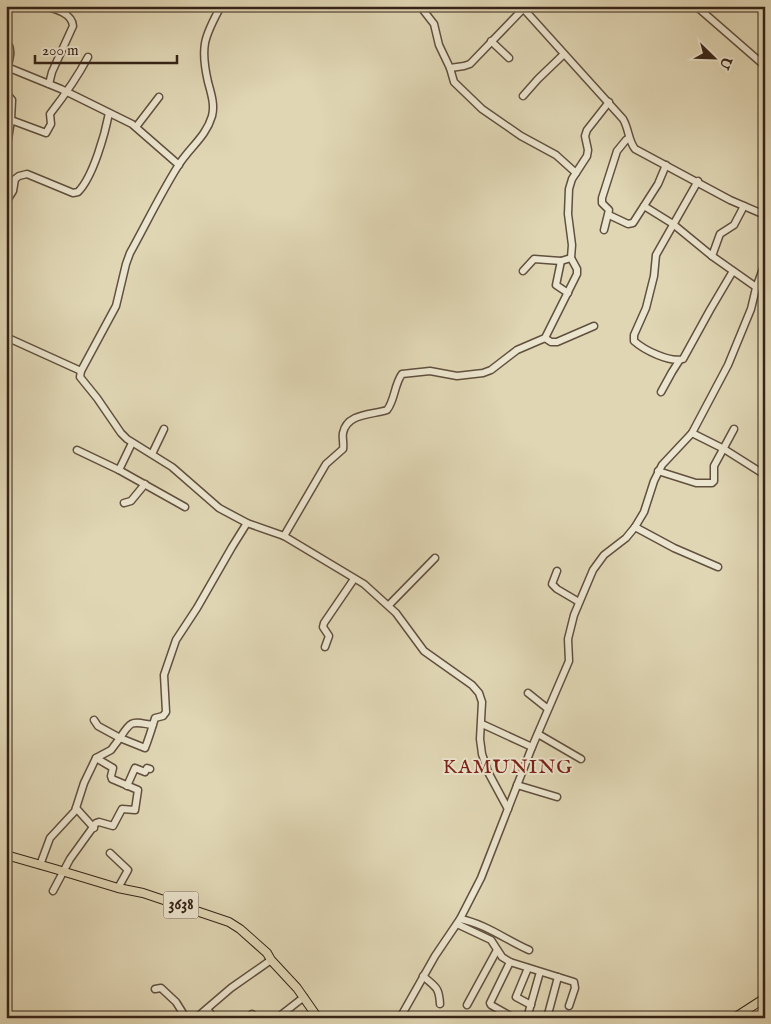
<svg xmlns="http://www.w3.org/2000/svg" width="771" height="1024" viewBox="0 0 771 1024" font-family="'IM FELL English',serif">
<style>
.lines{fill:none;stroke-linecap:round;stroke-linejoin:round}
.minor-casing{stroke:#60503e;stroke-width:9}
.major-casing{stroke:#352317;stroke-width:10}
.minor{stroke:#ebe4ce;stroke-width:6}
.major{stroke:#e0d6b4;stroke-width:8}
.labels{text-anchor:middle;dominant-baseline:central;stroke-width:4;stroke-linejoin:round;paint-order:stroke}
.shield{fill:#ebe4ce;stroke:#6c5d4e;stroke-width:1}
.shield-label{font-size:16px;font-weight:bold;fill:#352317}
.quarter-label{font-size:20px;letter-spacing:1px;fill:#7a1f14;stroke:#ebe4ce}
</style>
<rect width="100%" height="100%" fill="#e0d6b4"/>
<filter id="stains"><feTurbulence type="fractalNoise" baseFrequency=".004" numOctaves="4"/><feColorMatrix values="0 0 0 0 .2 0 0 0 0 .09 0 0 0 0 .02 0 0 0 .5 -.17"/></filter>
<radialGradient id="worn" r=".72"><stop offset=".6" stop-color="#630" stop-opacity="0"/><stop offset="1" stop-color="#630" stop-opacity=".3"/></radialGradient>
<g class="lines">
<!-- minor casing -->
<g class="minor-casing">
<g id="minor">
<path d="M44,6C55,9 72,13 73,26L52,72L49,84"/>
<path d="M221,6C204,37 200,47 208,82C211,93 215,105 212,116C206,137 189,148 178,166C161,193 146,224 130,253L126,264L116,306L81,371L80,377L97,398L121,433L127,439L172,467L219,508L247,523L284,536L364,584L396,613L424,651L472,685L479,693L482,702L480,739L482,754L488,772L508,809"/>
<polyline points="420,6 434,24 439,45 450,68 464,66 470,64 523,9"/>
<path d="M521,6L623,119C629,129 628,140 635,149L730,200L765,215"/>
<polyline points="696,6 765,66"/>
<polyline points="491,41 509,58"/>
<path d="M6,42C13,48 10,61 6,69"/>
<polyline points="7,67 61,89 132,124 179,165"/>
<polyline points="450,68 454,82 482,109 521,136 556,155 576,173"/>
<polyline points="6,93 12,100 11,120"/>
<polyline points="523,96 538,79 564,54"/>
<polyline points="136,127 159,97"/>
<path d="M6,152L11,120L46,133L51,124L50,114C64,96 77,78 88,57"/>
<path d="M698,181L656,255L654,276L646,308L634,335V341C644,350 670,363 683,359L710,310L733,271"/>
<path d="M6,202L13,191L15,179L19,176L27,174L73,193L78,192C93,177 105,134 109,113"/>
<polyline points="644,206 673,224 712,256 720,234 734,225 744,206"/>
<polyline points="609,215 628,224 633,223 658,184 666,165"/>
<polyline points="604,230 609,210 602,203 602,198 617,151 626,140 629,138"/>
<polyline points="712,256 756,287"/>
<polyline points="561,261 556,285 568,293"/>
<polyline points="523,271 534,259 561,261 571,258"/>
<polyline points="6,337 81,371"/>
<polyline points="545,338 551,342 557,342 594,326"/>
<polyline points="661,392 672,372 679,361"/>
<polyline points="692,433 724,449 765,475"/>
<polyline points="77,450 119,470 132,443"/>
<polyline points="152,454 164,429"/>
<polyline points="119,470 185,507"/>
<polyline points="658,471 696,483 712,483 714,481 714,466 734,429"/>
<polyline points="124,503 131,501 145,484"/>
<polyline points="635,527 674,548 718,567"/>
<path d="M284,536L326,464L343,449C344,443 342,438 343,433C347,413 372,415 387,410C395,400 394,385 402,374L430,371L457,376L483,373L491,370L517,350L545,338L577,274V269L571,258L572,245L568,214L569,189L572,179L587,156L588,150L585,136L587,130L609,102"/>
<polyline points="557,571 552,584 557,589 579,602"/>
<polyline points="389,605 435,558"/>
<polyline points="325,647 329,636 323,627 324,623 354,579"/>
<polyline points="528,693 548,709"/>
<polyline points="482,724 532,747"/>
<path d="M153,725C132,722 132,719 120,738L145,748C149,738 152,728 155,718L163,716L166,712L164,675L176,640L197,608L232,547L247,523"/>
<polyline points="538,734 581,759"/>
<polyline points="517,785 557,797"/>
<polyline points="127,786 135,768 145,772 147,768 150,769"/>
<polyline points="76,808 94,828"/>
<polyline points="110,853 128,870 118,888"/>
<polyline points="40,865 50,838 75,811 84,783 96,758 111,750 120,738 98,726 94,720"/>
<polyline points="53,891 70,859 96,823 99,822 113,826 122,809 135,810 138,790 112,779 111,776 113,768 96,758"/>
<path d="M460,919C486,924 506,940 529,950"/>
<polyline points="457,924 491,940 502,957 510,962 574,982 575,988 569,1006"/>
<polyline points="510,962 490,1003 491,1005 514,1018"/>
<polyline points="528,968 516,997 531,1005"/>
<path d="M423,976C435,987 439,986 440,1004"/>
<polyline points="155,989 161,988 176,1002 186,1018"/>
<polyline points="467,1005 497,950"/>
<polyline points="207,1009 214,1018"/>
<polyline points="252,1014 254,1018"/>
<polyline points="196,1018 231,988 271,960"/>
<polyline points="277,1018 304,997"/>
<polyline points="400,1018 435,956 460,919 481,878 532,747 569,661 568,639 574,615 593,570 604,555 626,538 635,527 644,512 654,481 662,465 692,433 728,365 751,309 756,288 765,263"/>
<polyline points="527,1018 540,972"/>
<polyline points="547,1018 558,977"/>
</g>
</g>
<!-- major casing -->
<g class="major-casing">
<g id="major">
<polyline points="6,855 55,869 118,888 143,893 229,922 240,929 267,953 271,960 297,988 318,1018"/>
<polyline points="734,1018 765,998"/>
</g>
</g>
<!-- minor -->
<use href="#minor" class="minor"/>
<!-- major -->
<use href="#major" class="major"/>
</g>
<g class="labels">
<!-- shield labels -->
<rect class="shield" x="163.5" y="891.5" width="35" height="27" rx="4"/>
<g class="shield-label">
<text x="181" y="905">3638</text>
</g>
<!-- quarter labels -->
<g class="quarter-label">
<text x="508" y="767">KAMUNING</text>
</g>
</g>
<!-- margin -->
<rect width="771" height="1024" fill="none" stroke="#e0d6b4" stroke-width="25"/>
<rect x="8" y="8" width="756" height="1009" fill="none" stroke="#352317" stroke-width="2.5"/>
<rect x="12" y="12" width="746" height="999" fill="none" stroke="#352317"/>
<!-- north arrow -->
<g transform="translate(714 58) rotate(113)" stroke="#ebe4ce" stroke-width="4" paint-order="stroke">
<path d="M0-4L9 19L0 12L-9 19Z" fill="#352317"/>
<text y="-8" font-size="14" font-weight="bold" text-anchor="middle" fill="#352317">U</text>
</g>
<!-- scale -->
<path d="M35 55v8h142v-8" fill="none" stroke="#352317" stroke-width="2.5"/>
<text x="42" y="55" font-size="15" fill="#352317" stroke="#ebe4ce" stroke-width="4" paint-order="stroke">200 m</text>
<rect width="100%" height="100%" filter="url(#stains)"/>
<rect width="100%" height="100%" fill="url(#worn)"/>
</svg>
